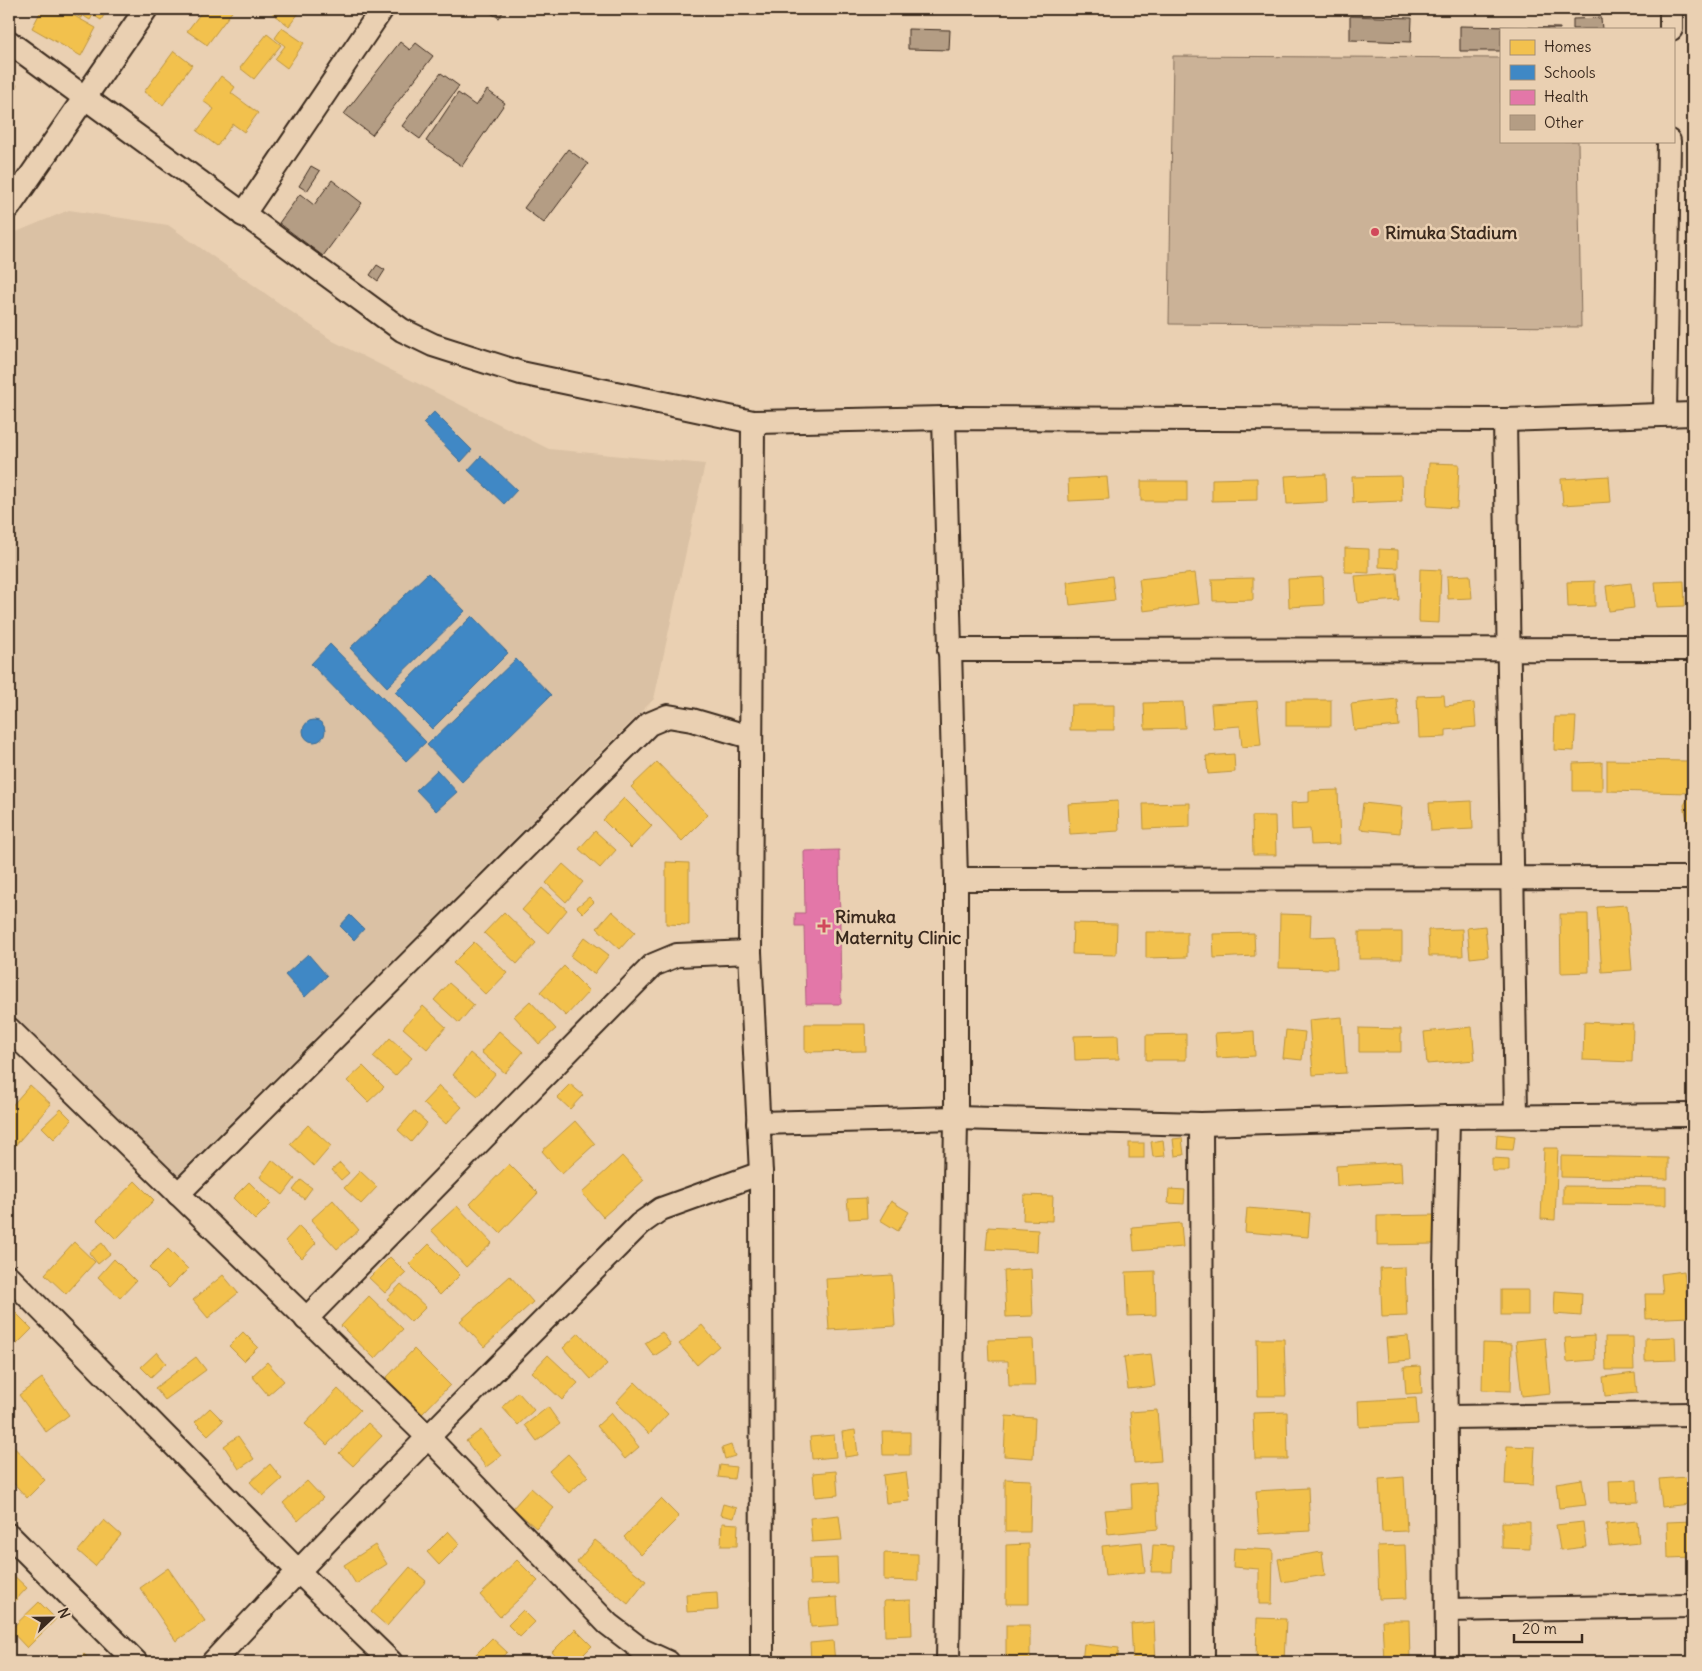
<svg xmlns="http://www.w3.org/2000/svg" width="1702" height="1671" viewBox="0 0 1702 1671" font-family="Delius,sans-serif">
<style>
.built{fill:#dac1a4}
.green{fill:#cbb297;stroke:#836e5a}
.homes{fill:#f2c14e;stroke:#bb9440}
.schools{fill:#3f88c5;stroke:#3e6c93}
.health{fill:#e377a8;stroke:#b1607f}
.building{fill:#b49d84;stroke:#3b2a1e}
.lines{fill:none;stroke-linecap:round;stroke-linejoin:round}
.street-casing{stroke:#3b2a1e;stroke-width:26}
.street{stroke:#ead0b2;stroke-width:22}
.poi-dot{fill:#d1495b;stroke:#ead0b2;stroke-width:2}
.labels{text-anchor:middle;dominant-baseline:central;stroke-width:5;stroke-linejoin:round;paint-order:stroke}
.poi-label{font-size:18px;font-weight:bold;fill:#3b2a1e;stroke:#ead0b2;text-anchor:start}
</style>
<rect width="100%" height="100%" fill="#ead0b2"/>
<filter id="ink" filterUnits="userSpaceOnUse"><feTurbulence type="fractalNoise" baseFrequency=".02" numOctaves="2"/><feDisplacementMap in="SourceGraphic" scale="10" xChannelSelector="R" yChannelSelector="G"/><feConvolveMatrix kernelMatrix="1 2 1 2 8 2 1 2 1" color-interpolation-filters="sRGB"/></filter>
<g filter="url(#ink)">
<!-- built -->
<polygon class="built" points="69,210 168,225 333,341 549,449 705,464 654,699 173,1180 9,1014 9,235"/>
<!-- green -->
<polygon class="green" points="1173,56 1501,58 1501,141 1578,141 1581,327 1169,324"/>
<!-- homes -->
<g class="homes">
<polygon points="42,9 52,9 57,12 62,9 96,28 81,56 32,28"/>
<polygon points="66,9 108,9 101,20 93,15 90,20 82,15 81,18"/>
<polygon points="204,9 234,9 207,45 187,31"/>
<polygon points="272,9 302,9 289,26 270,11"/>
<polygon points="282,28 304,43 287,68 275,59 285,46 275,38"/>
<polygon points="267,34 281,45 254,79 240,68"/>
<polygon points="174,51 192,65 163,105 144,92"/>
<polygon points="221,76 235,87 231,93 258,113 244,132 233,124 217,146 197,131 214,109 203,101"/>
<polygon points="9,79 17,85 9,96"/>
<polygon points="1429,463 1459,464 1457,508 1427,506"/>
<polygon points="1326,474 1327,502 1287,504 1285,476"/>
<polygon points="1401,476 1402,501 1353,503 1352,477"/>
<polygon points="1609,476 1611,502 1563,505 1561,479"/>
<polygon points="1107,477 1109,499 1069,501 1068,479"/>
<polygon points="1257,478 1257,500 1212,501 1212,479"/>
<rect x="1141" y="481" width="46" height="20"/>
<polygon points="1345,548 1369,549 1369,573 1345,572"/>
<polygon points="1379,549 1398,550 1398,568 1379,567"/>
<polygon points="1420,569 1441,570 1439,623 1419,622"/>
<polygon points="1195,573 1199,604 1143,611 1139,579"/>
<polygon points="1397,573 1399,600 1358,603 1355,576"/>
<polygon points="1470,575 1472,598 1448,599 1447,576"/>
<polygon points="1112,576 1115,600 1070,605 1067,582"/>
<polygon points="1323,577 1324,605 1289,607 1288,579"/>
<polygon points="1253,578 1253,600 1213,601 1212,579"/>
<polygon points="1595,581 1595,606 1568,607 1567,582"/>
<polygon points="1684,581 1685,606 1657,607 1655,582"/>
<polygon points="1631,583 1634,608 1609,611 1606,586"/>
<polygon points="1444,695 1445,706 1474,703 1476,727 1446,730 1446,737 1419,738 1417,696"/>
<polygon points="1397,699 1399,726 1354,730 1351,704"/>
<rect x="1286" y="700" width="45" height="26"/>
<polygon points="1257,701 1261,745 1242,747 1240,726 1213,728 1211,704"/>
<polygon points="1183,702 1185,728 1145,729 1144,703"/>
<polygon points="1071,705 1114,705 1114,730 1070,730"/>
<polygon points="1555,717 1576,717 1574,751 1554,750"/>
<polygon points="1234,754 1235,772 1208,774 1206,756"/>
<polygon points="1607,760 1689,761 1689,793 1607,791"/>
<polygon points="657,762 708,815 682,841 631,787"/>
<polygon points="1602,762 1602,791 1573,791 1573,763"/>
<polygon points="1338,790 1340,844 1311,845 1310,829 1292,830 1291,803 1309,802 1309,791"/>
<polygon points="1693,790 1693,837 1690,834 1684,805"/>
<polygon points="624,798 652,826 631,848 603,820"/>
<polygon points="1118,801 1119,831 1070,834 1068,804"/>
<polygon points="1472,801 1473,829 1431,831 1429,803"/>
<polygon points="1190,803 1190,827 1144,829 1143,804"/>
<polygon points="1363,803 1402,807 1400,833 1360,829"/>
<polygon points="1252,816 1275,816 1276,855 1253,855"/>
<polygon points="595,831 616,850 600,868 579,849"/>
<polygon points="666,862 689,863 689,925 666,924"/>
<polygon points="563,864 583,882 566,902 546,883"/>
<polygon points="542,888 567,910 548,933 522,910"/>
<polygon points="589,897 594,902 583,913 577,907"/>
<polygon points="1627,905 1632,970 1602,972 1597,907"/>
<polygon points="612,911 635,932 620,949 597,928"/>
<polygon points="504,912 536,943 517,964 484,933"/>
<polygon points="1280,914 1311,915 1310,937 1336,936 1337,969 1279,968"/>
<polygon points="1560,914 1588,914 1589,972 1561,973"/>
<polygon points="1073,923 1117,924 1116,955 1072,954"/>
<polygon points="1485,926 1488,956 1470,958 1467,928"/>
<polygon points="1462,929 1463,956 1429,956 1428,930"/>
<polygon points="1146,932 1187,932 1187,957 1146,958"/>
<rect x="1359" y="932" width="43" height="27"/>
<polygon points="1254,933 1255,956 1214,958 1213,934"/>
<polygon points="585,937 609,955 594,974 570,956"/>
<polygon points="474,942 507,973 486,995 453,963"/>
<polygon points="564,966 589,991 566,1016 540,992"/>
<polygon points="449,983 474,1005 459,1023 434,1000"/>
<polygon points="530,1001 556,1029 539,1044 514,1016"/>
<polygon points="423,1006 446,1027 427,1049 403,1028"/>
<polygon points="1342,1017 1346,1073 1313,1075 1309,1020"/>
<polygon points="1584,1022 1633,1024 1632,1062 1583,1060"/>
<polygon points="805,1024 865,1024 866,1051 805,1052"/>
<polygon points="1472,1027 1475,1060 1427,1064 1424,1032"/>
<polygon points="1359,1028 1401,1029 1401,1052 1359,1052"/>
<polygon points="1286,1030 1305,1032 1302,1060 1283,1058"/>
<polygon points="499,1031 523,1052 505,1073 481,1052"/>
<polygon points="1254,1031 1255,1056 1217,1058 1215,1033"/>
<polygon points="1186,1034 1186,1060 1146,1060 1146,1035"/>
<polygon points="1118,1035 1119,1059 1075,1060 1074,1036"/>
<polygon points="390,1038 412,1058 395,1076 373,1057"/>
<polygon points="470,1053 495,1074 478,1096 453,1075"/>
<polygon points="363,1066 384,1087 368,1102 347,1081"/>
<polygon points="570,1084 583,1095 570,1109 557,1097"/>
<polygon points="30,1085 51,1104 13,1148 9,1144 9,1109"/>
<polygon points="439,1086 462,1107 446,1124 423,1103"/>
<polygon points="61,1109 72,1120 54,1139 42,1127"/>
<polygon points="414,1111 427,1123 411,1142 398,1130"/>
<polygon points="575,1121 595,1144 562,1174 542,1151"/>
<polygon points="308,1125 331,1146 314,1166 290,1144"/>
<polygon points="1497,1134 1515,1136 1513,1150 1496,1149"/>
<polygon points="1182,1138 1184,1155 1175,1156 1173,1139"/>
<polygon points="1163,1140 1165,1156 1153,1157 1151,1142"/>
<rect x="1129" y="1143" width="15" height="15"/>
<polygon points="1544,1148 1558,1148 1555,1220 1541,1219"/>
<polygon points="622,1156 644,1180 603,1217 582,1193"/>
<polygon points="1561,1156 1668,1158 1668,1179 1561,1177"/>
<polygon points="1492,1158 1509,1159 1509,1171 1492,1171"/>
<polygon points="272,1160 295,1179 283,1195 260,1177"/>
<polygon points="1401,1162 1402,1182 1337,1186 1336,1166"/>
<polygon points="340,1163 349,1173 341,1180 332,1170"/>
<polygon points="509,1164 538,1193 500,1233 470,1204"/>
<polygon points="360,1171 377,1187 361,1204 344,1188"/>
<polygon points="301,1180 312,1188 304,1199 293,1190"/>
<polygon points="135,1181 154,1200 116,1239 97,1220"/>
<polygon points="249,1182 271,1204 255,1220 233,1198"/>
<polygon points="1563,1186 1666,1187 1666,1205 1563,1204"/>
<polygon points="1169,1189 1185,1190 1184,1204 1168,1203"/>
<polygon points="1024,1195 1053,1196 1052,1221 1023,1220"/>
<polygon points="866,1198 867,1218 849,1219 847,1199"/>
<polygon points="333,1200 359,1230 337,1249 311,1220"/>
<polygon points="891,1201 909,1212 898,1231 880,1220"/>
<polygon points="457,1206 492,1243 466,1267 431,1230"/>
<polygon points="1247,1208 1310,1213 1308,1237 1245,1232"/>
<polygon points="1434,1215 1434,1244 1377,1245 1377,1216"/>
<polygon points="1181,1223 1183,1247 1134,1251 1132,1227"/>
<polygon points="299,1226 316,1243 302,1258 285,1241"/>
<polygon points="988,1227 1038,1230 1037,1252 986,1249"/>
<polygon points="74,1242 95,1262 66,1294 45,1274"/>
<polygon points="102,1243 110,1254 98,1264 89,1253"/>
<polygon points="429,1244 460,1275 440,1295 409,1264"/>
<polygon points="168,1249 188,1269 169,1288 149,1268"/>
<polygon points="390,1257 406,1273 385,1293 369,1278"/>
<polygon points="114,1259 136,1281 120,1298 98,1277"/>
<polygon points="1405,1267 1407,1316 1382,1317 1380,1268"/>
<polygon points="1031,1269 1033,1316 1006,1317 1004,1271"/>
<polygon points="1155,1271 1156,1315 1128,1316 1126,1272"/>
<polygon points="1684,1271 1689,1317 1646,1319 1645,1294 1663,1294 1661,1274"/>
<polygon points="223,1275 238,1293 208,1318 193,1300"/>
<polygon points="892,1275 895,1326 829,1330 826,1279"/>
<polygon points="510,1276 533,1302 484,1347 460,1321"/>
<polygon points="401,1284 426,1307 411,1322 387,1299"/>
<rect x="1501" y="1290" width="27" height="25"/>
<polygon points="1555,1291 1582,1293 1581,1316 1554,1314"/>
<polygon points="369,1296 403,1329 375,1359 341,1326"/>
<polygon points="9,1306 32,1329 10,1351 9,1350"/>
<polygon points="702,1325 719,1346 697,1365 679,1344"/>
<polygon points="243,1332 258,1347 244,1361 229,1346"/>
<polygon points="662,1332 671,1345 654,1356 645,1343"/>
<polygon points="579,1333 607,1364 591,1379 563,1348"/>
<polygon points="1408,1336 1410,1360 1388,1362 1386,1338"/>
<polygon points="1594,1336 1595,1360 1567,1362 1565,1338"/>
<polygon points="1605,1337 1633,1337 1634,1370 1606,1370"/>
<polygon points="1675,1337 1676,1360 1645,1361 1645,1338"/>
<polygon points="1545,1338 1550,1393 1522,1396 1516,1341"/>
<polygon points="1033,1339 1035,1386 1009,1386 1008,1361 989,1361 988,1340"/>
<polygon points="1257,1339 1284,1339 1286,1396 1258,1396"/>
<polygon points="1483,1343 1512,1344 1511,1391 1482,1390"/>
<polygon points="414,1349 450,1385 422,1414 386,1378"/>
<polygon points="157,1352 166,1363 151,1377 141,1367"/>
<polygon points="1151,1354 1155,1386 1128,1389 1124,1357"/>
<polygon points="548,1355 578,1383 562,1400 532,1372"/>
<polygon points="196,1357 206,1370 165,1400 155,1388"/>
<polygon points="267,1362 284,1381 268,1395 252,1376"/>
<polygon points="1420,1366 1422,1393 1406,1394 1404,1367"/>
<polygon points="1635,1373 1637,1393 1605,1396 1603,1377"/>
<polygon points="42,1378 69,1415 46,1432 19,1395"/>
<polygon points="635,1382 668,1414 649,1434 616,1402"/>
<polygon points="338,1389 360,1410 327,1445 305,1424"/>
<polygon points="518,1392 534,1410 518,1425 502,1407"/>
<polygon points="1416,1398 1418,1424 1359,1427 1358,1401"/>
<polygon points="548,1407 560,1424 537,1441 525,1425"/>
<polygon points="210,1408 223,1421 208,1435 195,1422"/>
<polygon points="1157,1410 1161,1461 1134,1463 1130,1412"/>
<polygon points="1287,1412 1288,1459 1255,1459 1253,1413"/>
<polygon points="611,1413 639,1447 625,1459 597,1426"/>
<polygon points="1006,1416 1035,1418 1033,1458 1004,1456"/>
<polygon points="368,1423 382,1436 353,1466 339,1453"/>
<polygon points="481,1430 501,1456 486,1467 466,1441"/>
<polygon points="855,1430 858,1455 845,1457 842,1432"/>
<polygon points="882,1432 910,1432 910,1455 883,1455"/>
<polygon points="834,1435 836,1457 812,1459 810,1437"/>
<polygon points="238,1436 254,1459 239,1469 224,1446"/>
<polygon points="9,1442 45,1480 27,1498 9,1478"/>
<polygon points="731,1445 735,1456 725,1459 722,1448"/>
<polygon points="1507,1446 1535,1447 1533,1485 1505,1484"/>
<polygon points="568,1454 588,1476 569,1493 549,1471"/>
<polygon points="270,1464 282,1479 263,1496 250,1482"/>
<polygon points="720,1465 736,1467 734,1479 718,1477"/>
<polygon points="836,1471 838,1495 815,1497 813,1473"/>
<polygon points="906,1472 910,1501 886,1503 883,1475"/>
<polygon points="1404,1477 1407,1531 1382,1532 1379,1479"/>
<polygon points="1687,1477 1689,1504 1662,1507 1659,1479"/>
<polygon points="1005,1479 1031,1480 1030,1532 1005,1532"/>
<polygon points="1582,1479 1586,1505 1559,1508 1556,1483"/>
<polygon points="1637,1480 1638,1502 1610,1503 1609,1481"/>
<polygon points="307,1481 323,1498 298,1521 283,1503"/>
<polygon points="1156,1482 1158,1529 1108,1534 1105,1510 1132,1508 1131,1484"/>
<polygon points="531,1488 554,1508 536,1528 513,1508"/>
<polygon points="1308,1488 1310,1531 1259,1534 1256,1491"/>
<polygon points="661,1499 679,1517 641,1555 624,1537"/>
<polygon points="723,1504 737,1508 734,1518 720,1515"/>
<polygon points="839,1515 842,1540 812,1542 810,1518"/>
<polygon points="104,1520 121,1535 95,1566 78,1551"/>
<polygon points="1637,1521 1639,1543 1609,1546 1606,1524"/>
<polygon points="1693,1521 1693,1557 1668,1558 1667,1522"/>
<polygon points="1502,1522 1530,1522 1530,1549 1502,1548"/>
<polygon points="1583,1522 1586,1547 1560,1550 1556,1525"/>
<polygon points="722,1523 738,1524 737,1546 721,1546"/>
<polygon points="448,1531 460,1544 439,1565 427,1552"/>
<polygon points="595,1540 646,1581 628,1604 577,1562"/>
<polygon points="1142,1542 1145,1572 1105,1576 1102,1546"/>
<polygon points="1029,1544 1029,1604 1006,1604 1006,1545"/>
<polygon points="375,1545 387,1564 356,1584 344,1565"/>
<polygon points="1153,1545 1173,1546 1172,1572 1151,1572"/>
<polygon points="1405,1545 1407,1598 1379,1599 1377,1546"/>
<polygon points="1234,1548 1273,1550 1272,1604 1259,1604 1259,1569 1233,1567"/>
<polygon points="1322,1552 1325,1575 1282,1582 1278,1559"/>
<polygon points="884,1553 918,1554 918,1581 884,1580"/>
<polygon points="837,1558 838,1584 810,1585 809,1559"/>
<polygon points="517,1560 538,1581 500,1617 480,1595"/>
<polygon points="410,1567 426,1581 387,1626 371,1612"/>
<polygon points="168,1568 205,1621 176,1641 140,1588"/>
<polygon points="9,1571 27,1588 9,1607"/>
<polygon points="717,1592 718,1610 687,1612 686,1594"/>
<polygon points="837,1597 839,1625 811,1627 809,1599"/>
<polygon points="911,1600 912,1635 885,1636 884,1601"/>
<polygon points="39,1602 56,1619 27,1648 10,1630"/>
<polygon points="523,1610 535,1622 520,1637 508,1625"/>
<polygon points="1257,1618 1286,1619 1284,1662 1256,1662"/>
<polygon points="1382,1620 1409,1620 1410,1662 1384,1662"/>
<polygon points="1154,1622 1156,1662 1133,1662 1131,1624"/>
<rect x="1006" y="1625" width="24" height="37"/>
<polygon points="575,1629 592,1646 576,1662 561,1662 552,1652"/>
<polygon points="492,1638 507,1652 497,1662 468,1662"/>
<polygon points="833,1641 835,1662 811,1662 810,1643"/>
<polygon points="1084,1644 1119,1648 1117,1662 1082,1662"/>
<polygon points="84,1654 92,1662 76,1662"/>
</g>
<!-- schools -->
<g class="schools">
<polygon points="434,412 472,450 461,462 423,423"/>
<polygon points="481,456 517,490 504,504 468,470"/>
<polygon points="428,573 465,611 387,687 350,648"/>
<polygon points="472,616 508,653 432,729 395,692"/>
<polygon points="330,644 426,742 406,761 311,664"/>
<polygon points="516,659 551,695 462,782 427,745"/>
<circle cx="314" cy="731" r="11"/>
<polygon points="437,770 457,792 436,811 416,790"/>
<polygon points="350,915 364,929 354,940 340,926"/>
<polygon points="308,954 327,976 305,997 285,975"/>
</g>
<!-- health -->
<polygon class="health" points="839,850 841,1004 806,1004 804,926 795,926 795,913 805,913 804,851"/>
<!-- building -->
<g class="building">
<polygon points="484,9 505,9 499,18"/>
<polygon points="1350,16 1412,18 1411,42 1350,40"/>
<polygon points="1601,18 1602,29 1573,29 1573,19"/>
<polygon points="1460,26 1560,28 1560,29 1501,29 1501,51 1460,51"/>
<polygon points="908,29 950,30 949,50 908,49"/>
<polygon points="400,42 410,50 416,43 433,56 372,135 344,114"/>
<polygon points="441,73 459,86 420,139 402,126"/>
<polygon points="487,90 505,103 462,166 426,141 458,93 476,106"/>
<polygon points="568,149 588,164 544,223 524,208"/>
<polygon points="311,166 320,171 307,191 299,186"/>
<polygon points="332,180 362,203 323,256 279,223 300,194 314,205"/>
<polygon points="377,265 385,270 378,281 370,275"/>
</g>
<g class="lines">
<!-- street casing -->
<g class="street-casing">
<g id="street">
<polyline points="1671,29 1671,9"/>
<polyline points="9,42 402,330 433,345 521,373 753,422 944,418 1505,420 1693,414"/>
<polyline points="9,207 146,9"/>
<polyline points="243,215 382,9"/>
<polyline points="1665,414 1669,141"/>
<polyline points="944,418 956,879 956,1118 948,1662"/>
<polyline points="1505,420 1516,1116"/>
<polyline points="753,422 750,952 761,1173 762,1662"/>
<polyline points="949,650 1693,649"/>
<polyline points="956,879 1693,878"/>
<polyline points="9,1029 428,1437 608,1624 642,1650 668,1662"/>
<polyline points="758,1123 956,1118 1201,1124 1448,1117 1693,1115"/>
<polyline points="1201,1124 1203,1662"/>
<polyline points="178,1194 649,724 668,716 692,720 750,737"/>
<polyline points="9,1277 298,1571 391,1662"/>
<polyline points="306,1319 653,965 677,955 750,952"/>
<polyline points="1446,1417 1693,1414"/>
<polyline points="9,1535 136,1662"/>
<polyline points="1447,1610 1693,1606"/>
<path d="M213,1662C352,1512 496,1368 640,1224L661,1209L761,1173"/>
<polyline points="1447,1662 1445,1270 1448,1117"/>
</g>
</g>
<!-- street -->
<use href="#street" class="street"/>
</g>
</g>
<!-- markers -->
<g class="poi-dot">
<circle cx="1375" cy="232" r="5"/>
<path d="M821.5 918.5h5v5h5v5h-5v5h-5v-5h-5v-5h5z"/>
</g>
<g class="labels">
<!-- poi labels -->
<g class="poi-label">
<text x="1385" y="232">Rimuka Stadium</text>
<text x="835" y="916">Rimuka<tspan x="835" dy="21">Maternity Clinic</tspan></text>
</g>
</g>
<!-- margin -->
<rect width="1702" height="1671" fill="none" stroke="#ead0b2" stroke-width="30"/>
<rect x="15" y="15" width="1672" height="1641" fill="none" stroke="#3b2a1e" stroke-width="2" filter="url(#ink)"/>
<!-- legend -->
<rect x="1500" y="28" width="175" height="115" fill="#ead0b2" stroke="#a48e77"/>
<rect x="1510" y="40" width="25" height="15" fill="#f2c14e" stroke="#a48e77"/>
<text x="1544" y="52" font-size="15" fill="#3b2a1e">Homes</text>
<rect x="1510" y="65" width="25" height="15" fill="#3f88c5" stroke="#a48e77"/>
<text x="1544" y="78" font-size="15" fill="#3b2a1e">Schools</text>
<rect x="1510" y="90" width="25" height="15" fill="#e377a8" stroke="#a48e77"/>
<text x="1544" y="102" font-size="15" fill="#3b2a1e">Health</text>
<rect x="1510" y="115" width="25" height="15" fill="#b49d84" stroke="#a48e77"/>
<text x="1544" y="128" font-size="15" fill="#3b2a1e">Other</text>
<!-- north arrow -->
<g transform="translate(52 1618) rotate(68)" stroke="#ead0b2" stroke-width="4" paint-order="stroke">
<path d="M0-4L9 19L0 12L-9 19Z" fill="#3b2a1e"/>
<text y="-8" font-size="14" font-weight="bold" text-anchor="middle" fill="#3b2a1e">N</text>
</g>
<!-- scale -->
<path d="M1514 1634v8h68v-8" fill="none" stroke="#3b2a1e" stroke-width="2.5"/>
<text x="1522" y="1634" font-size="15" fill="#3b2a1e" stroke="#ead0b2" stroke-width="4" paint-order="stroke">20 m</text>
</svg>
